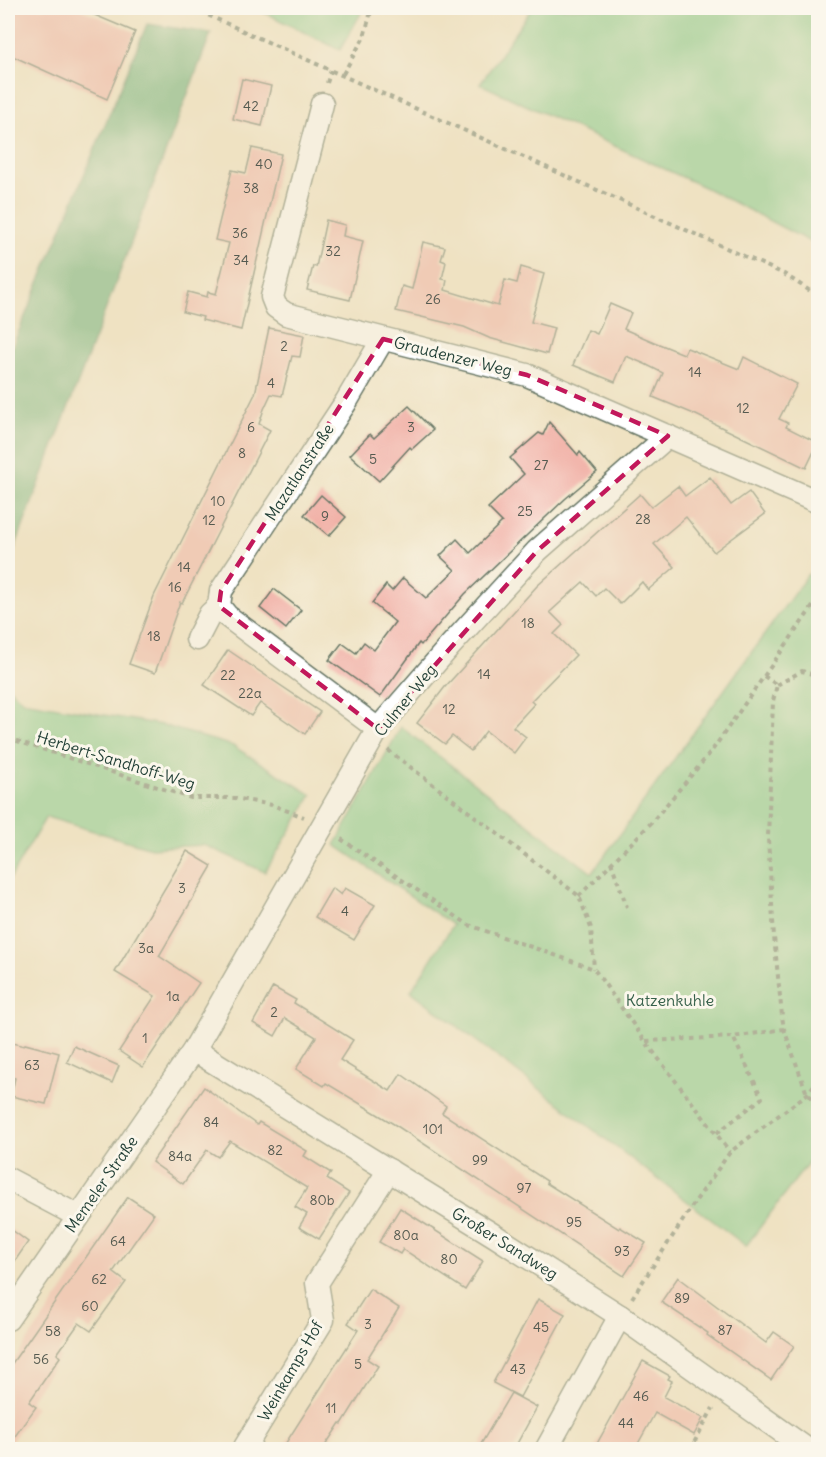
<svg xmlns="http://www.w3.org/2000/svg" width="826" height="1457" viewBox="0 0 826 1457" font-family="Delius,sans-serif">
<style>
.green{fill:#7aca8a;stroke:#4c845f;stroke-width:1.5}
.forest{fill:#63ae76;stroke:#417655;stroke-width:1.5}
.building{fill:#f1afa5}
.lines{fill:none;stroke-linecap:round;stroke-linejoin:round}
.minor-casing{stroke:#687766;stroke-width:25}
.path{stroke:#687766;stroke-width:4;stroke-dasharray:4.5 4.5;stroke-linecap:butt}
.minor{stroke:#fff;stroke-width:22}
.marked{fill:none;stroke:#c2185b;stroke-width:4.5;stroke-dasharray:12 8;stroke-linejoin:round}
.labels{text-anchor:middle;dominant-baseline:central;stroke-width:6;stroke-linejoin:round;paint-order:stroke}
.number-label{font-size:14px;fill:#545a50}
.street-label{font-size:16px;fill:#1f3d34;stroke:#fbf7ec}
.park-label{font-size:16px;fill:#36604a;stroke:#fbf7ec}
</style>
<rect width="100%" height="100%" fill="#fbf7ec"/>
<filter id="ink" filterUnits="userSpaceOnUse"><feTurbulence type="fractalNoise" baseFrequency=".0167" numOctaves="2"/><feDisplacementMap in="SourceGraphic" scale="12" xChannelSelector="R" yChannelSelector="G"/><feConvolveMatrix kernelMatrix="1 2 1 2 8 2 1 2 1" color-interpolation-filters="sRGB"/></filter>
<filter id="wash" filterUnits="userSpaceOnUse"><feTurbulence type="fractalNoise" baseFrequency=".008" numOctaves="4" result="noise"/><feDisplacementMap in="SourceGraphic" scale="24" xChannelSelector="R" yChannelSelector="G"/><feGaussianBlur stdDeviation="1.35" result="paint"/><feColorMatrix in="noise" values="0 0 0 0 0 0 0 0 0 0 0 0 0 0 0 0 0 1.4 0 .05"/><feComposite in="paint" operator="in"/></filter>
<g filter="url(#wash)">
<rect width="100%" height="100%" fill="#efe2c2"/>
<!-- green -->
<g class="green">
<polygon points="255,8 364,8 340,50"/>
<polygon points="532,8 811,8 818,13 818,246 706,188 480,84"/>
<polygon points="808,574 818,577 818,1162 811,1159 746,1246 411,991 453,925 335,845 401,727 592,873"/>
<polygon points="8,687 23,701 162,725 233,746 312,795 265,872 204,845 151,848 46,817 8,882"/>
</g>
<!-- forest -->
<polygon class="forest" points="147,24 211,33 8,566 8,357"/>
<g id="blocks">
<!-- building -->
<g class="building">
<polygon points="8,8 78,8 135,32 107,99 8,54"/>
<polygon points="242,79 271,86 262,126 233,119"/>
<polygon points="252,148 281,154 241,330 202,320 203,317 183,312 188,292 207,297 208,292 216,294 229,243 215,240 232,170 246,173"/>
<polygon points="326,220 345,225 343,236 363,241 350,300 307,290 313,266 316,267"/>
<polygon points="423,242 445,247 441,260 446,262 442,279 447,280 445,290 498,306 505,280 517,283 521,267 544,274 531,322 554,328 547,354 489,338 464,327 396,311 402,286 412,289"/>
<polygon points="610,304 631,313 624,329 654,342 684,354 687,348 739,369 744,357 797,384 779,419 788,423 786,427 818,443 806,468 694,414 653,397 663,373 645,364 626,356 615,382 573,365 588,330 597,334"/>
<polygon points="269,328 304,335 300,357 292,356 282,396 271,394 264,409 259,424 270,430 182,603 180,602 155,673 129,664 154,596 255,394"/>
<polygon points="409,406 433,430 412,449 410,447 379,481 350,455 370,434 374,438"/>
<polygon points="549,422 578,455 580,452 597,472 565,499 465,594 421,645 419,643 380,697 329,660 342,643 356,653 364,642 374,650 395,622 372,603 386,585 392,591 403,578 426,598 455,570 440,556 457,539 470,553 502,522 488,508 524,474 510,458 539,433 543,435"/>
<polygon points="710,477 731,505 749,492 765,514 714,552 686,517 654,544 675,567 648,590 642,582 620,604 604,588 596,596 583,582 550,612 563,625 554,634 576,655 531,701 534,704 513,727 526,737 514,753 486,731 471,751 452,736 445,744 417,723 445,687 537,586 640,494 651,507 678,486 685,496"/>
<polygon points="321,495 346,517 329,536 304,515"/>
<polygon points="274,589 301,610 286,629 260,608"/>
<polygon points="228,650 320,712 305,734 260,703 251,716 204,685"/>
<polygon points="187,851 212,866 159,956 199,983 143,1067 119,1051 155,996 115,972"/>
<polygon points="332,888 341,895 345,888 375,905 354,940 315,917"/>
<polygon points="273,987 296,1000 294,1003 353,1040 340,1060 390,1091 401,1074 446,1106 442,1113 547,1181 546,1183 619,1229 620,1227 646,1243 624,1276 397,1126 326,1083 324,1086 296,1069 316,1037 285,1018 275,1036 253,1023"/>
<polygon points="8,1042 24,1046 25,1044 59,1053 46,1104 11,1096 15,1078 8,1076"/>
<polygon points="74,1046 119,1066 112,1083 67,1062"/>
<polygon points="204,1087 257,1125 259,1122 307,1151 304,1156 331,1173 327,1179 349,1193 319,1239 299,1227 307,1214 295,1207 307,1188 230,1141 218,1157 207,1150 183,1184 152,1162"/>
<polygon points="128,1197 154,1214 113,1272 126,1282 91,1331 79,1323 57,1354 60,1357 29,1402 36,1407 8,1446 8,1369"/>
<polygon points="400,1208 483,1261 465,1290 403,1249 400,1254 379,1242"/>
<polygon points="8,1227 28,1242 8,1271"/>
<polygon points="678,1277 766,1343 774,1332 794,1346 771,1380 707,1335 708,1333 661,1302"/>
<polygon points="370,1289 399,1308 367,1359 378,1366 342,1424 340,1423 323,1449 282,1449 358,1330 348,1323"/>
<polygon points="538,1299 565,1314 520,1397 493,1383"/>
<polygon points="643,1361 670,1376 668,1379 672,1381 664,1397 703,1418 694,1435 655,1413 635,1449 594,1449"/>
<polygon points="511,1393 537,1407 514,1449 478,1449"/>
</g>
</g>
</g>
<g filter="url(#ink)">
<use href="#blocks" fill-opacity="0" stroke="#687766" stroke-width="1.5"/>
<g class="lines">
<!-- minor casing -->
<g class="minor-casing">
<g id="minor">
<polyline points="322,104 272,297 276,307 286,314 527,375 818,502"/>
<polyline points="197,639 210,614 219,606"/>
<polyline points="378,729 227,616 219,606 221,591 346,402 383,339"/>
<polyline points="194,1050 495,1236 620,1316 808,1450"/>
<polyline points="8,1179 78,1216"/>
<polyline points="8,1319 194,1050 378,729 450,646 537,551 668,436"/>
<polyline points="245,1447 323,1320 317,1283 389,1170"/>
<polyline points="546,1450 620,1316"/>
</g>
</g>
<!-- path -->
<g class="path">
<polyline points="192,8 784,274 818,296"/>
<polyline points="343,74 364,37 372,8"/>
<polyline points="327,83 331,70"/>
<polyline points="764,676 777,685 773,701 768,838 774,937 782,1016 784,1029 807,1094 818,1102"/>
<polyline points="777,685 802,671 818,676"/>
<polyline points="8,738 191,798 235,798 272,805 304,817"/>
<polyline points="388,750 579,896 591,928 594,969"/>
<polyline points="341,839 469,925 594,969 645,1041 730,1152"/>
<polyline points="611,862 627,907"/>
<polyline points="579,896 651,823 711,752 818,599"/>
<polyline points="646,1041 733,1037 784,1029"/>
<polyline points="717,1133 762,1098 733,1037"/>
<polyline points="632,1298 697,1199 730,1152 807,1094 818,1080"/>
<polyline points="690,1450 713,1408"/>
</g>
<!-- minor -->
<use href="#minor" class="minor"/>
</g>
</g>
<!-- marked area -->
<path d="M0 0H826V1457H0ZM383,339L527,375L668,436L537,551L378,729L219,606L221,591Z" fill="#efe2c2" fill-opacity=".55" fill-rule="evenodd"/>
<path class="marked" d="M383,339L527,375L668,436L537,551L378,729L219,606L221,591Z"/>
<g class="labels">
<!-- number labels -->
<g class="number-label">
<text x="251" y="106">42</text>
<text x="264" y="164">40</text>
<text x="251" y="188">38</text>
<text x="240" y="233">36</text>
<text x="333" y="251">32</text>
<text x="241" y="260">34</text>
<text x="433" y="299">26</text>
<text x="284" y="346">2</text>
<text x="695" y="372">14</text>
<text x="271" y="383">4</text>
<text x="743" y="408">12</text>
<text x="251" y="427">6</text>
<text x="411" y="427">3</text>
<text x="242" y="453">8</text>
<text x="373" y="459">5</text>
<text x="541" y="465">27</text>
<text x="218" y="501">10</text>
<text x="525" y="511">25</text>
<text x="325" y="516">9</text>
<text x="643" y="519">28</text>
<text x="209" y="520">12</text>
<text x="184" y="567">14</text>
<text x="175" y="587">16</text>
<text x="528" y="623">18</text>
<text x="154" y="636">18</text>
<text x="484" y="674">14</text>
<text x="228" y="675">22</text>
<text x="250" y="693">22a</text>
<text x="449" y="709">12</text>
<text x="182" y="888">3</text>
<text x="345" y="911">4</text>
<text x="146" y="948">3a</text>
<text x="173" y="996">1a</text>
<text x="274" y="1012">2</text>
<text x="145" y="1038">1</text>
<text x="32" y="1065">63</text>
<text x="211" y="1122">84</text>
<text x="433" y="1129">101</text>
<text x="275" y="1150">82</text>
<text x="180" y="1156">84a</text>
<text x="480" y="1160">99</text>
<text x="524" y="1188">97</text>
<text x="322" y="1200">80b</text>
<text x="574" y="1222">95</text>
<text x="406" y="1235">80a</text>
<text x="118" y="1241">64</text>
<text x="622" y="1251">93</text>
<text x="449" y="1259">80</text>
<text x="99" y="1279">62</text>
<text x="682" y="1298">89</text>
<text x="90" y="1306">60</text>
<text x="368" y="1324">3</text>
<text x="541" y="1327">45</text>
<text x="725" y="1330">87</text>
<text x="53" y="1331">58</text>
<text x="41" y="1359">56</text>
<text x="358" y="1364">5</text>
<text x="518" y="1369">43</text>
<text x="641" y="1396">46</text>
<text x="331" y="1408">11</text>
<text x="626" y="1423">44</text>
</g>
<!-- street labels -->
<g class="street-label">
<text transform="translate(453 356) rotate(14)">Graudenzer Weg</text>
<text transform="translate(299 472) rotate(-57)">Mazatlanstraße</text>
<text transform="translate(405 700) rotate(-51)">Culmer Weg</text>
<text transform="translate(116 760) rotate(17)">Herbert-Sandhoff-Weg</text>
<text transform="translate(101 1184) rotate(-55)">Memeler Straße</text>
<text transform="translate(505 1243) rotate(32)">Großer Sandweg</text>
<text transform="translate(290 1371) rotate(-60)">Weinkamps Hof</text>
</g>
<!-- park labels -->
<g class="park-label">
<text x="670" y="1000">Katzenkuhle</text>
</g>
</g>
<!-- margin -->
<rect width="826" height="1457" fill="none" stroke="#fbf7ec" stroke-width="30"/>
</svg>
